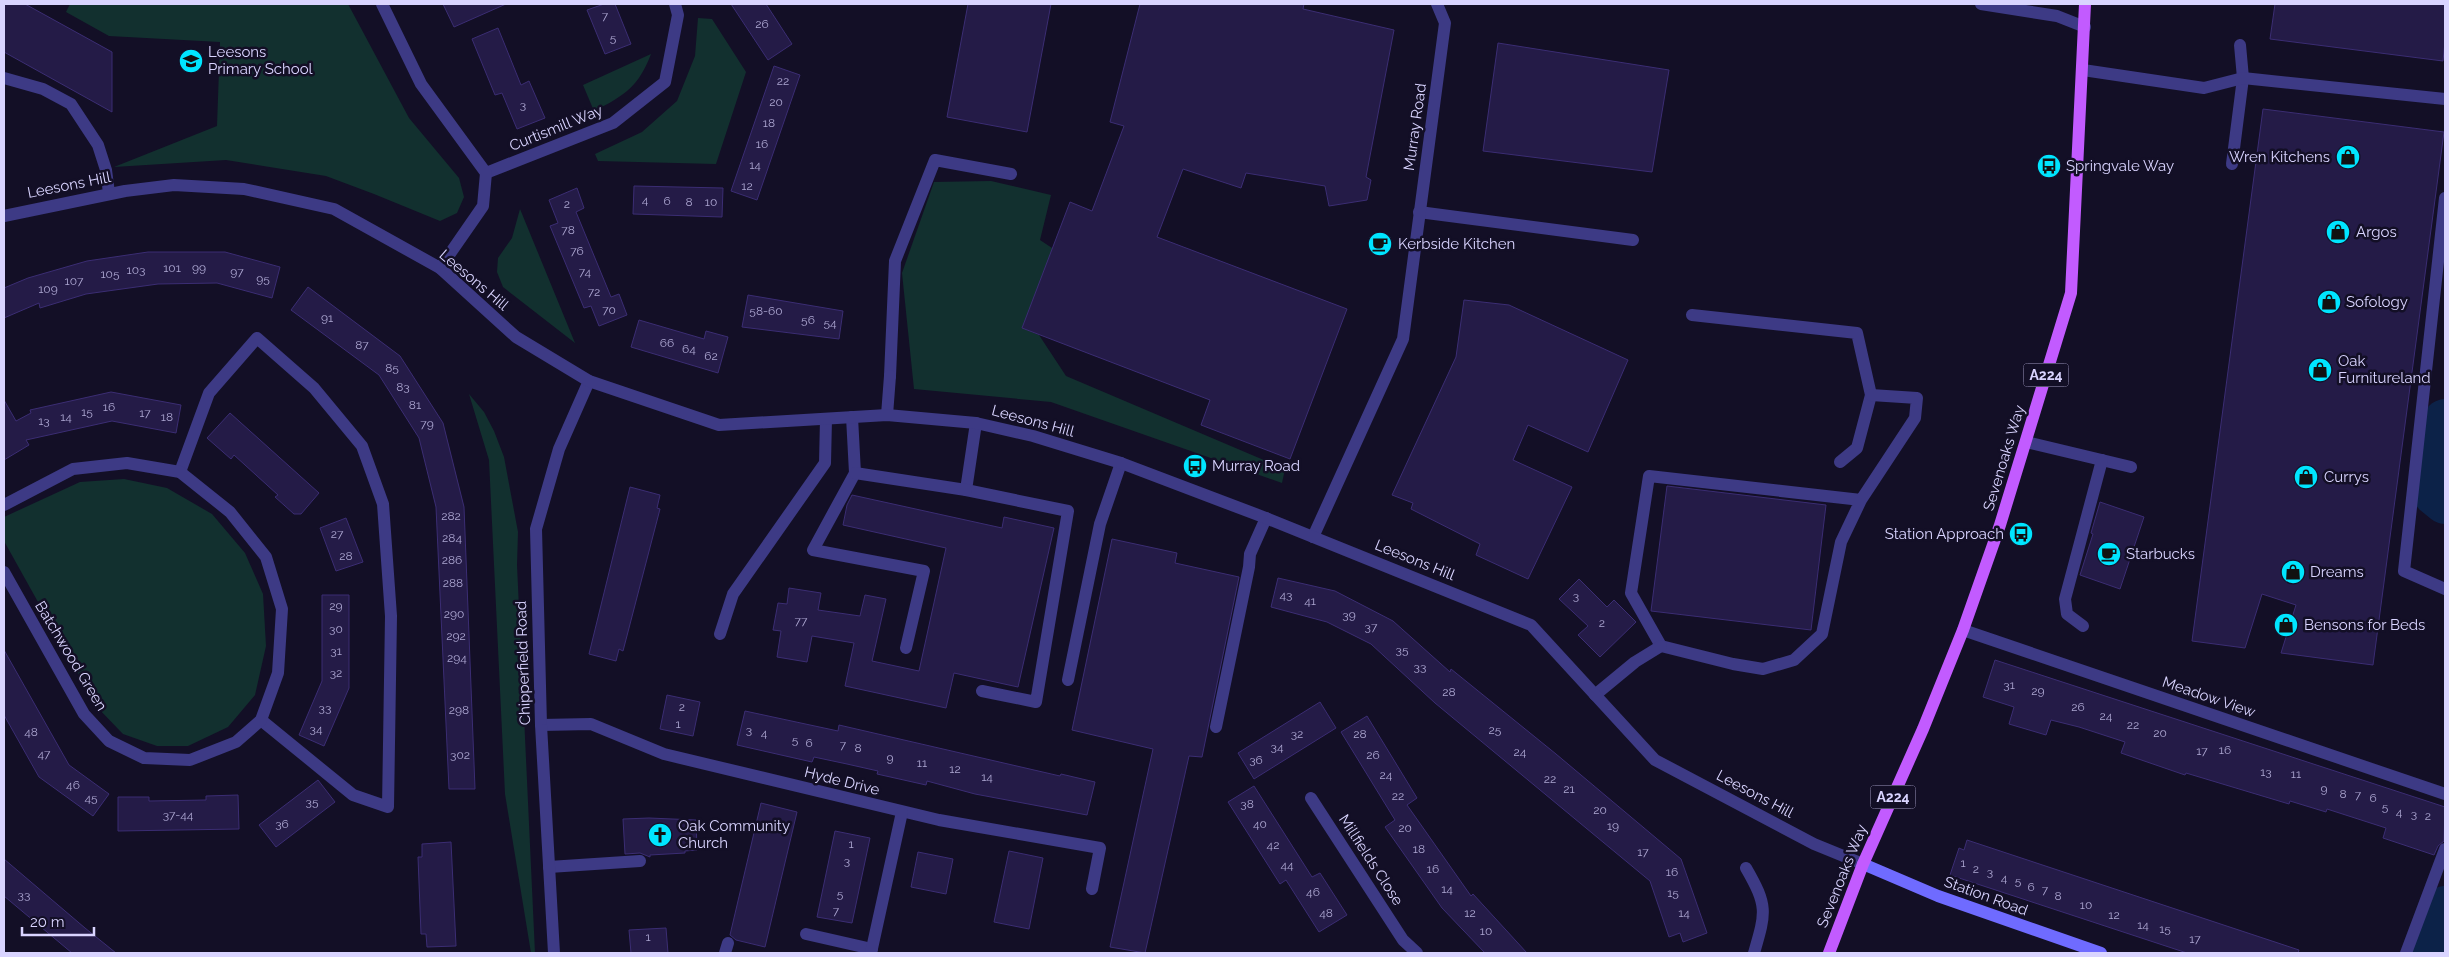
<svg xmlns="http://www.w3.org/2000/svg" width="2449" height="957" viewBox="0 0 2449 957" font-family="Raleway,sans-serif">
<style>
.green{fill:#12302f}
.lines{fill:none;stroke-linecap:round;stroke-linejoin:round}
.river{stroke:#0c2248;stroke-width:44}
.building{fill:#241b47;stroke:#3b2d73}
.service{stroke:#3d3a85;stroke-width:12}
.minor{stroke:#3d3a85;stroke-width:12}
.tertiary{stroke:#3d3a85;stroke-width:12}
.secondary{stroke:#6f6bff;stroke-width:12}
.primary{stroke:#c25bff;stroke-width:12}
.labels{text-anchor:middle;dominant-baseline:central;stroke-width:5;stroke-linejoin:round;paint-order:stroke}
.number-label{font-size:12px;fill:#aca6d1}
.shield{fill:#130f26;stroke:#9e99be;stroke-width:1}
.shield-label{font-size:14px;font-weight:bold;fill:#d9d4ff}
.poi-label{font-size:15px;fill:#d9d4ff;stroke:#130f26;text-anchor:start}
.street-label{font-size:15px;fill:#d9d4ff;stroke:#130f26}
</style>
<rect width="100%" height="100%" fill="#130f26"/>
<!-- green -->
<g class="green">
<polygon points="70,4 348,4 409,118 459,178 464,197 457,213 440,221 374,194 326,176 226,160 114,167 217,126 220,42 109,36 66,12"/>
<polygon points="698,18 712,19 746,72 716,164 598,161 595,154 642,132 677,101 695,56"/>
<path d="M651,54C639,86 624,96 594,111L583,85Z"/>
<polygon points="991,181 1051,195 1040,240 1058,252 1022,328 1039,335 1066,376 1285,469 1282,483 1051,402 914,389 902,273 934,182"/>
<polygon points="520,209 575,343 503,287 497,272 498,258 512,238"/>
<polygon points="469,394 484,412 494,431 504,457 518,532 517,565 535,953 531,953 505,794 489,460"/>
<polygon points="124,479 167,488 212,514 245,553 263,594 266,646 255,695 228,727 188,746 157,746 123,734 96,706 4,541 4,517 80,482"/>
</g>
<g class="lines">
<!-- river -->
<g class="river">
<polyline points="2445,421 2434,493 2445,502"/>
<polyline points="2426,953 2438,916 2445,908"/>
</g>
</g>
<!-- building -->
<g class="building">
<polygon points="4,4 25,4 112,52 112,112 4,52"/>
<polygon points="443,4 506,4 454,27"/>
<polygon points="604,4 615,4 631,44 605,54 587,10"/>
<polygon points="731,4 766,4 792,44 768,60"/>
<polygon points="968,4 1051,4 1027,132 947,117"/>
<polygon points="1140,4 1304,4 1303,9 1394,30 1366,177 1371,180 1367,200 1329,206 1325,186 1246,173 1241,188 1183,169 1157,237 1347,309 1290,459 1201,425 1210,400 1022,328 1070,202 1092,211 1124,126 1110,122"/>
<polygon points="2275,4 2445,4 2445,42 2443,61 2270,39"/>
<polygon points="498,28 521,85 529,81 545,118 517,129 502,93 495,95 472,39"/>
<polygon points="1498,43 1669,70 1652,172 1483,151"/>
<polygon points="774,66 800,75 757,200 731,191"/>
<polygon points="2263,109 2444,132 2373,665 2281,653 2296,605 2262,594 2245,648 2192,641"/>
<polygon points="634,186 723,188 722,217 633,214"/>
<polygon points="577,188 584,208 576,212 611,297 619,294 627,315 599,326 591,306 584,308 550,226 558,223 549,200"/>
<polygon points="148,252 225,252 280,267 272,298 217,283 158,284 86,294 40,308 39,303 4,318 4,288 28,278 87,261"/>
<polygon points="308,287 400,356 443,423 464,507 475,789 449,789 436,507 419,438 379,375 291,310"/>
<polygon points="748,295 843,311 839,339 742,327"/>
<polygon points="1464,300 1509,305 1628,360 1588,452 1528,425 1513,460 1572,487 1528,579 1476,555 1480,544 1411,509 1413,503 1392,495 1456,357"/>
<polygon points="639,320 704,339 706,331 728,337 718,373 631,347"/>
<polygon points="111,392 181,405 176,433 112,421 26,440 29,445 4,460 4,400 16,421 31,413 30,410"/>
<polygon points="230,413 319,493 301,514 294,514 275,497 278,495 234,455 231,459 207,438"/>
<polygon points="1667,486 1826,505 1811,630 1651,611"/>
<polygon points="630,487 660,495 657,508 660,509 623,651 619,649 616,661 589,654"/>
<polygon points="852,495 1002,528 1004,517 1054,528 1018,687 954,673 946,708 845,686 854,643 812,636 807,662 777,657 781,631 773,630 778,603 787,604 789,588 821,593 818,610 860,616 865,595 886,599 872,661 919,671 946,548 843,525 847,505"/>
<polygon points="2100,502 2144,517 2120,589 2080,575 2093,534 2091,533"/>
<polygon points="346,518 363,562 336,571 320,528"/>
<polygon points="1112,539 1177,553 1175,563 1239,577 1202,757 1189,756 1145,953 1110,947 1153,749 1072,730"/>
<polygon points="1278,578 1335,591 1393,621 1450,672 1451,669 1556,754 1681,859 1707,933 1683,942 1680,933 1669,937 1650,881 1435,703 1371,644 1327,622 1271,607"/>
<polygon points="1579,579 1607,607 1614,600 1636,622 1600,657 1578,635 1588,626 1559,599"/>
<polygon points="322,595 349,595 349,688 324,746 299,735 322,681"/>
<polygon points="4,650 69,765 109,794 93,816 39,777 4,715"/>
<polygon points="1995,660 2445,807 2444,841 2438,846 2434,855 2383,838 2386,828 2327,809 2326,812 2290,801 2289,804 2186,773 2185,775 2121,753 2125,742 2079,727 2051,720 2046,735 2009,724 2014,707 1983,697"/>
<polygon points="667,695 700,702 693,736 660,729"/>
<polygon points="1320,702 1336,728 1254,779 1238,753"/>
<polygon points="745,711 838,731 839,725 1060,776 1061,774 1095,782 1087,815 975,794 927,781 926,785 877,774 878,771 847,764 814,757 812,762 737,745"/>
<polygon points="1367,716 1417,798 1407,805 1471,896 1473,894 1527,953 1485,953 1442,908 1385,827 1395,820 1341,732"/>
<polygon points="318,780 335,802 276,847 259,825"/>
<polygon points="1254,786 1312,877 1320,873 1347,915 1319,932 1286,880 1280,884 1228,802"/>
<polygon points="238,795 239,829 118,831 118,797 149,797 149,801 206,800 206,796"/>
<polygon points="761,803 797,812 765,947 736,940 730,935"/>
<polygon points="649,818 696,820 697,850 685,851 685,853 650,855 650,857 640,853 625,854 623,819"/>
<polygon points="835,831 870,838 852,923 817,917"/>
<polygon points="1967,840 2299,950 2298,953 2187,953 1950,875 1959,848 1964,850"/>
<polygon points="451,842 456,946 427,947 426,934 421,934 418,857 422,857 422,844"/>
<polygon points="1009,851 1043,858 1029,929 994,922"/>
<polygon points="918,852 953,859 946,894 911,887"/>
<polygon points="4,859 85,928 116,953 72,953 41,927 4,896"/>
<polygon points="666,928 668,953 631,953 629,930"/>
</g>
<g class="lines">
<!-- service -->
<g class="service">
<polyline points="1981,4 2057,16 2085,27"/>
<polyline points="4,78 43,89 71,104 98,145 106,170 109,193"/>
<polyline points="2232,164 2243,78 2240,45"/>
<polyline points="2445,198 2404,571 2445,589"/>
<polyline points="1419,212 1633,240"/>
<polyline points="1692,315 1857,333 1871,395 1857,448 1840,462"/>
<polyline points="890,376 895,261 935,160 1011,174"/>
<polyline points="852,417 855,473 813,550 924,571 906,648"/>
<polyline points="976,423 966,490 1068,511 1036,702 982,691"/>
<polyline points="2026,442 2131,467"/>
<polyline points="180,472 209,393 257,338 314,388 362,446 383,504 391,616 388,807 353,795 261,720"/>
<polyline points="855,473 966,490"/>
<polyline points="1861,500 1649,476 1631,593 1661,646 1733,664 1763,669 1794,660 1822,634 1841,542 1861,500 1915,418 1917,398 1871,395"/>
<polyline points="2083,626 2067,614 2065,599 2102,460"/>
<polyline points="720,634 733,594 825,463 826,419"/>
<polyline points="1068,680 1100,524 1121,463"/>
<polyline points="1595,695 1635,662 1661,646"/>
<polyline points="1216,727 1249,567 1250,554 1266,518"/>
<polyline points="549,867 640,861"/>
<polyline points="806,934 872,949"/>
<polyline points="725,953 728,943"/>
<polyline points="2406,953 2445,849"/>
</g>
<!-- minor -->
<g class="minor">
<polyline points="2083,70 2204,88 2243,78 2445,99"/>
<polyline points="486,173 613,123 665,82 678,15 675,4"/>
<polyline points="887,415 890,376"/>
<polyline points="4,505 73,469 127,463 180,472 230,512 266,557 282,609 278,673 261,720 236,742 190,760 144,758 109,741 84,714 4,572"/>
<polyline points="1313,537 1403,339 1445,23 1437,4"/>
<polyline points="1963,630 2445,794"/>
<polyline points="541,725 591,724 664,754 939,820 1100,848 1092,889"/>
<polyline points="1311,798 1403,940 1417,953"/>
<path d="M1746,868C1768,906 1766,912 1754,953"/>
<polyline points="554,953 541,725 536,529 559,449 589,381"/>
<polyline points="871,953 902,812"/>
</g>
<!-- tertiary -->
<g class="tertiary">
<polyline points="382,4 421,84 486,173 483,206 440,268"/>
<polyline points="4,216 125,191 174,185 244,189 334,209 440,268 516,337 589,381 719,425 887,415 976,423 1033,436 1121,463 1266,518 1531,625 1655,760 1814,844 1863,864"/>
</g>
<!-- secondary -->
<polyline class="secondary" points="1863,864 1938,896 2101,953"/>
<!-- primary -->
<polyline class="primary" points="1829,953 1863,864 1923,729 1963,630 2000,525 2071,293 2085,4"/>
</g>
<!-- icons -->
<defs>
<g id="school-disc" transform="scale(1.25)"><circle r="9.5" fill="#00e5ff" stroke="#130f26"/><path d="M0-5L7-2L0 1L-7-2ZM-4 1L0 2.5L4 1V4Q0 6-4 4Z" fill="#111"/></g>
<g id="shop-disc" transform="scale(1.25)"><circle r="9.5" fill="#00e5ff" stroke="#130f26"/><path d="M-5-2.5h2.3a2.7 3.5 0 0 1 5.4 0H5L5.5 6h-11ZM-1.5-2.5h3a1.5 2.3 0 0 0-3 0Z" fill="#111"/></g>
<g id="bus-disc" transform="scale(1.25)"><circle r="9.5" fill="#00e5ff" stroke="#130f26"/><path d="M-5-6H5V4H4V6H2V4H-2V6H-4V4H-5ZM-3.5-4V0h7V-4ZM-3.5 1.2v1.5H-2V1.2ZM2 1.2v1.5H3.5V1.2Z" fill="#111"/></g>
<g id="cafe-disc" transform="scale(1.25)"><circle r="9.5" fill="#00e5ff" stroke="#130f26"/><path d="M-5.5-4.5H6V0H3Q3 3.5 0 3.5H-2.5Q-5.5 3.5-5.5 0ZM3-3.2v2h1.7v-2ZM-6 4.5H4V6H-6Z" fill="#111"/></g>
<g id="church-disc" transform="scale(1.25)"><circle r="9.5" fill="#00e5ff" stroke="#130f26"/><path d="M-1.2-6h2.4v3.5h3.3v2.4h-3.3V6h-2.4V-.1h-3.3v-2.4h3.3Z" fill="#111"/></g>
</defs>
<g fill-rule="evenodd">
<use href="#school-disc" x="191" y="61"/>
<use href="#shop-disc" x="2348" y="157"/>
<use href="#bus-disc" x="2049" y="166"/>
<use href="#shop-disc" x="2338" y="232"/>
<use href="#cafe-disc" x="1380" y="244"/>
<use href="#shop-disc" x="2329" y="302"/>
<use href="#shop-disc" x="2320" y="370"/>
<use href="#bus-disc" x="1195" y="466"/>
<use href="#shop-disc" x="2306" y="477"/>
<use href="#bus-disc" x="2021" y="534"/>
<use href="#cafe-disc" x="2109" y="554"/>
<use href="#shop-disc" x="2293" y="572"/>
<use href="#shop-disc" x="2286" y="625"/>
<use href="#church-disc" x="660" y="835"/>
</g>
<g class="labels">
<!-- number labels -->
<g class="number-label">
<text x="605" y="16">7</text>
<text x="762" y="24">26</text>
<text x="613" y="38">5</text>
<text x="783" y="81">22</text>
<text x="776" y="102">20</text>
<text x="523" y="105">3</text>
<text x="769" y="123">18</text>
<text x="762" y="144">16</text>
<text x="755" y="165">14</text>
<text x="747" y="186">12</text>
<text x="645" y="200">4</text>
<text x="667" y="201">6</text>
<text x="689" y="202">8</text>
<text x="711" y="202">10</text>
<text x="567" y="204">2</text>
<text x="568" y="230">78</text>
<text x="577" y="251">76</text>
<text x="172" y="268">101</text>
<text x="199" y="268">99</text>
<text x="136" y="270">103</text>
<text x="237" y="272">97</text>
<text x="585" y="272">74</text>
<text x="110" y="274">105</text>
<text x="263" y="279">95</text>
<text x="74" y="281">107</text>
<text x="48" y="289">109</text>
<text x="594" y="292">72</text>
<text x="609" y="310">70</text>
<text x="766" y="311">58-60</text>
<text x="327" y="318">91</text>
<text x="808" y="320">56</text>
<text x="830" y="323">54</text>
<text x="667" y="343">66</text>
<text x="362" y="345">87</text>
<text x="689" y="349">64</text>
<text x="711" y="356">62</text>
<text x="392" y="368">85</text>
<text x="403" y="387">83</text>
<text x="415" y="405">81</text>
<text x="109" y="407">16</text>
<text x="87" y="412">15</text>
<text x="145" y="413">17</text>
<text x="66" y="417">14</text>
<text x="167" y="417">18</text>
<text x="44" y="421">13</text>
<text x="427" y="424">79</text>
<text x="451" y="516">282</text>
<text x="337" y="534">27</text>
<text x="452" y="538">284</text>
<text x="346" y="556">28</text>
<text x="452" y="560">286</text>
<text x="453" y="583">288</text>
<text x="1286" y="595">43</text>
<text x="1576" y="596">3</text>
<text x="1310" y="601">41</text>
<text x="336" y="606">29</text>
<text x="454" y="614">290</text>
<text x="1349" y="615">39</text>
<text x="801" y="621">77</text>
<text x="1602" y="623">2</text>
<text x="1371" y="627">37</text>
<text x="336" y="629">30</text>
<text x="456" y="636">292</text>
<text x="1402" y="650">35</text>
<text x="336" y="651">31</text>
<text x="457" y="658">294</text>
<text x="1420" y="667">33</text>
<text x="336" y="673">32</text>
<text x="2009" y="685">31</text>
<text x="2038" y="691">29</text>
<text x="1449" y="692">28</text>
<text x="682" y="707">2</text>
<text x="2078" y="707">26</text>
<text x="325" y="708">33</text>
<text x="459" y="710">298</text>
<text x="2106" y="716">24</text>
<text x="678" y="724">1</text>
<text x="2133" y="725">22</text>
<text x="316" y="729">34</text>
<text x="749" y="730">3</text>
<text x="1495" y="730">25</text>
<text x="31" y="732">48</text>
<text x="764" y="733">4</text>
<text x="2160" y="733">20</text>
<text x="1297" y="734">32</text>
<text x="1360" y="734">28</text>
<text x="795" y="740">5</text>
<text x="809" y="743">6</text>
<text x="843" y="745">7</text>
<text x="1277" y="747">34</text>
<text x="858" y="748">8</text>
<text x="2225" y="750">16</text>
<text x="2202" y="751">17</text>
<text x="1520" y="752">24</text>
<text x="44" y="754">47</text>
<text x="460" y="755">302</text>
<text x="1373" y="755">26</text>
<text x="890" y="758">9</text>
<text x="1256" y="760">36</text>
<text x="922" y="763">11</text>
<text x="955" y="769">12</text>
<text x="2266" y="772">13</text>
<text x="2296" y="774">11</text>
<text x="1386" y="775">24</text>
<text x="987" y="777">14</text>
<text x="1550" y="779">22</text>
<text x="73" y="785">46</text>
<text x="1569" y="789">21</text>
<text x="2324" y="789">9</text>
<text x="2343" y="794">8</text>
<text x="2358" y="795">7</text>
<text x="1398" y="796">22</text>
<text x="91" y="798">45</text>
<text x="2373" y="798">6</text>
<text x="312" y="802">35</text>
<text x="1247" y="804">38</text>
<text x="2385" y="807">5</text>
<text x="1600" y="810">20</text>
<text x="2399" y="812">4</text>
<text x="2414" y="814">3</text>
<text x="178" y="815">37-44</text>
<text x="2428" y="816">2</text>
<text x="282" y="824">36</text>
<text x="1260" y="824">40</text>
<text x="1613" y="826">19</text>
<text x="1405" y="828">20</text>
<text x="851" y="844">1</text>
<text x="1273" y="845">42</text>
<text x="1419" y="849">18</text>
<text x="1643" y="852">17</text>
<text x="847" y="861">3</text>
<text x="1963" y="863">1</text>
<text x="1287" y="865">44</text>
<text x="1433" y="869">16</text>
<text x="1976" y="869">2</text>
<text x="1672" y="872">16</text>
<text x="1990" y="872">3</text>
<text x="2004" y="878">4</text>
<text x="2018" y="881">5</text>
<text x="2031" y="887">6</text>
<text x="1447" y="889">14</text>
<text x="2045" y="890">7</text>
<text x="1313" y="892">46</text>
<text x="1673" y="893">15</text>
<text x="840" y="894">5</text>
<text x="24" y="895">33</text>
<text x="2058" y="896">8</text>
<text x="2086" y="905">10</text>
<text x="836" y="911">7</text>
<text x="1326" y="913">48</text>
<text x="1470" y="913">12</text>
<text x="1684" y="913">14</text>
<text x="2114" y="915">12</text>
<text x="2143" y="925">14</text>
<text x="2165" y="929">15</text>
<text x="1486" y="931">10</text>
<text x="648" y="937">1</text>
<text x="2195" y="939">17</text>
</g>
<!-- shield labels -->
<g class="shield">
<rect x="2023.5" y="363.5" width="45" height="23" rx="4"/>
<rect x="1870.5" y="785.5" width="45" height="23" rx="4"/>
</g>
<g class="shield-label">
<text x="2046" y="375">A224</text>
<text x="1893" y="797">A224</text>
</g>
<!-- poi labels -->
<g class="poi-label">
<text x="208" y="52">Leesons<tspan x="208" dy="17">Primary School</tspan></text>
<text x="2330" y="157" text-anchor="end">Wren Kitchens</text>
<text x="2066" y="166">Springvale Way</text>
<text x="2356" y="232">Argos</text>
<text x="1398" y="244">Kerbside Kitchen</text>
<text x="2346" y="302">Sofology</text>
<text x="2338" y="361">Oak<tspan x="2338" dy="17">Furnitureland</tspan></text>
<text x="1212" y="466">Murray Road</text>
<text x="2324" y="477">Currys</text>
<text x="2004" y="534" text-anchor="end">Station Approach</text>
<text x="2126" y="554">Starbucks</text>
<text x="2310" y="572">Dreams</text>
<text x="2304" y="625">Bensons for Beds</text>
<text x="678" y="826">Oak Community<tspan x="678" dy="17">Church</tspan></text>
</g>
<!-- street labels -->
<g class="street-label">
<text transform="translate(1415 127) rotate(-82)">Murray Road</text>
<text transform="translate(556 128) rotate(-22)">Curtismill Way</text>
<text transform="translate(69 185) rotate(-11)">Leesons Hill</text>
<text transform="translate(474 280) rotate(40)">Leesons Hill</text>
<text transform="translate(1033 421) rotate(15)">Leesons Hill</text>
<text transform="translate(2004 458) rotate(-73)">Sevenoaks Way</text>
<text transform="translate(1415 560) rotate(22)">Leesons Hill</text>
<text transform="translate(71 656) rotate(59)">Batchwood Green</text>
<text transform="translate(523 663) rotate(-92)">Chipperfield Road</text>
<text transform="translate(2209 697) rotate(19)">Meadow View</text>
<text transform="translate(842 781) rotate(14)">Hyde Drive</text>
<text transform="translate(1755 794) rotate(28)">Leesons Hill</text>
<text transform="translate(1371 860) rotate(57)">Millfields Close</text>
<text transform="translate(1842 876) rotate(-68)">Sevenoaks Way</text>
<text transform="translate(1986 896) rotate(20)">Station Road</text>
</g>
</g>
<!-- border -->
<rect width="2449" height="957" fill="none" stroke="#d9d4ff" stroke-width="10"/>
<!-- scale -->
<path d="M22 927v8h72v-8" fill="none" stroke="#d9d4ff" stroke-width="2.5"/>
<text x="30" y="927" font-size="15" fill="#d9d4ff" stroke="#130f26" stroke-width="4" paint-order="stroke">20 m</text>
</svg>
